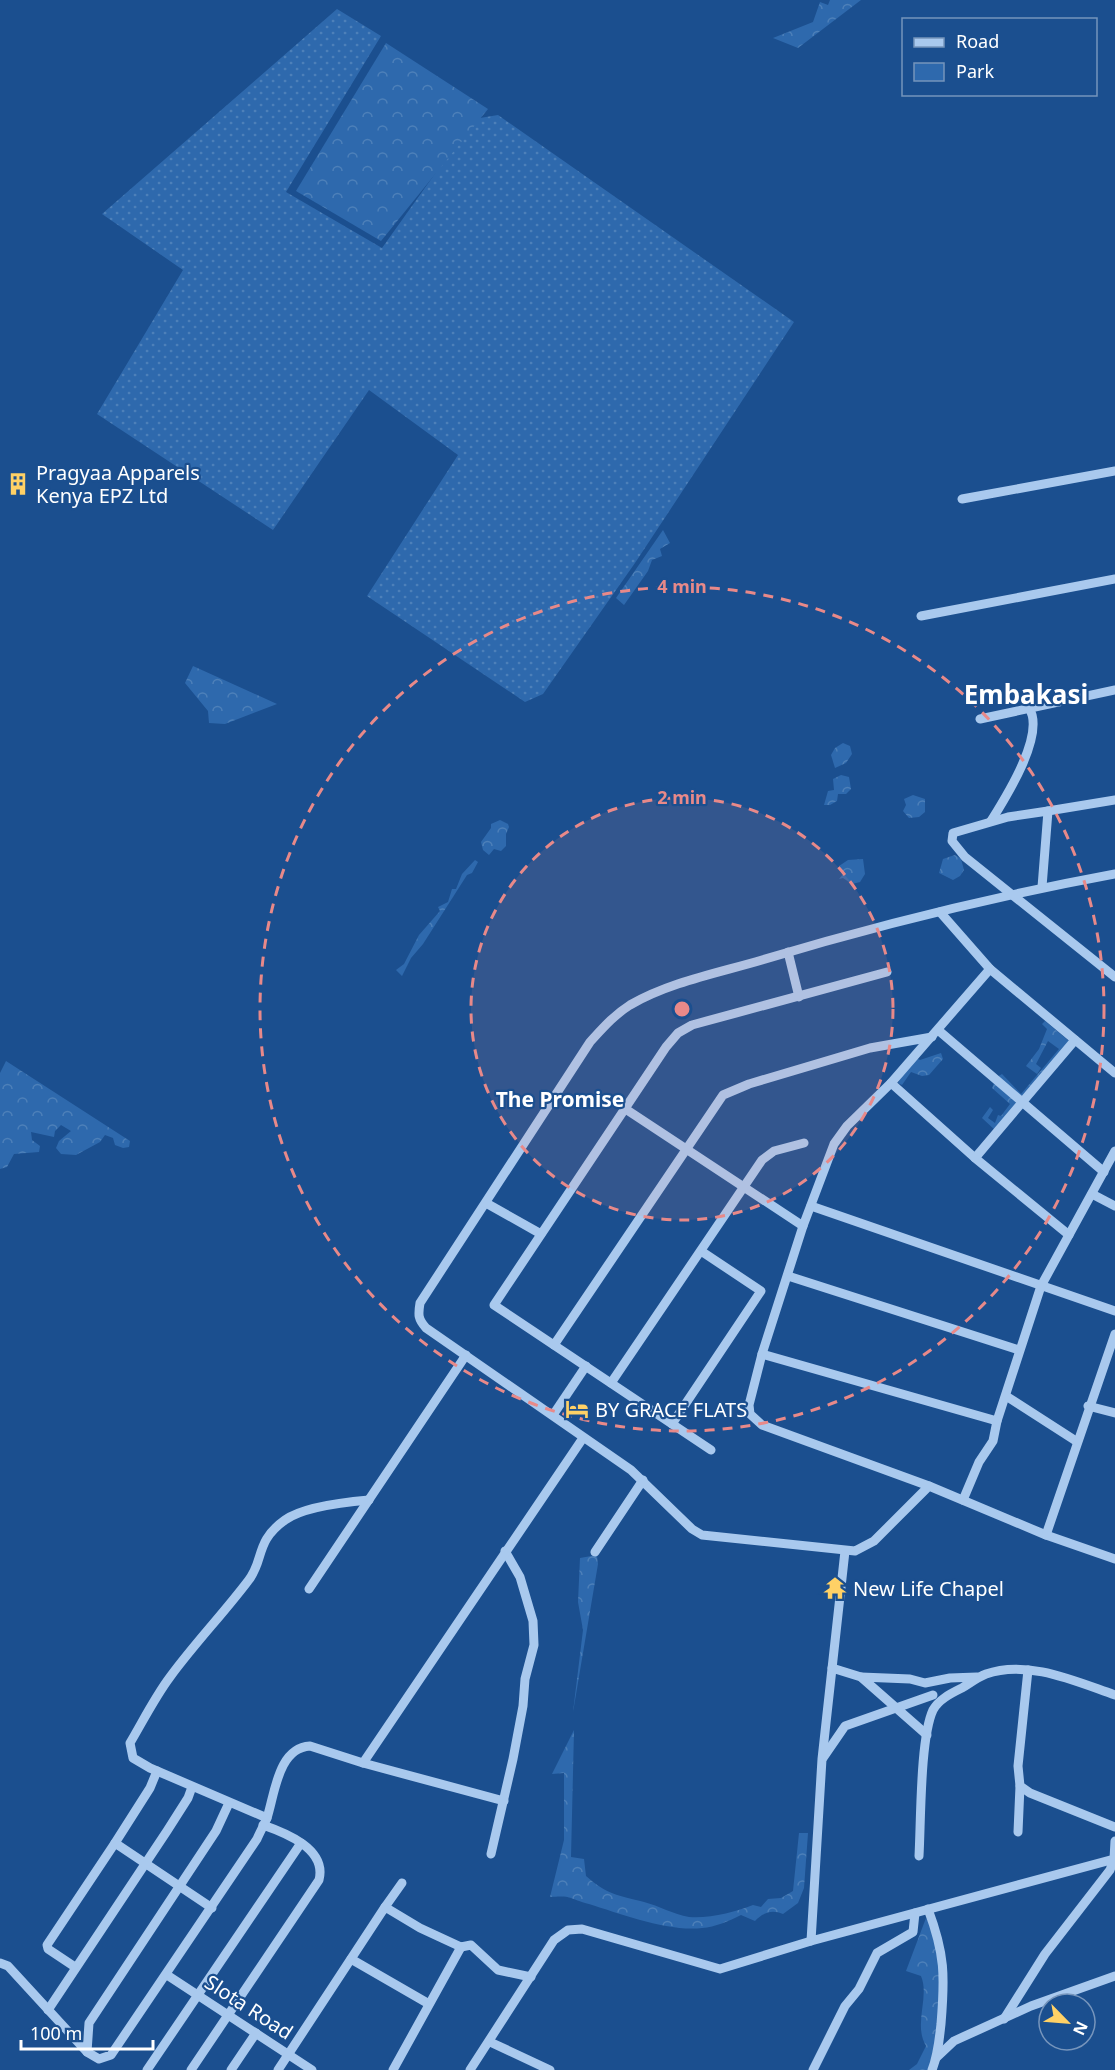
<svg xmlns="http://www.w3.org/2000/svg" width="1115" height="2070" viewBox="0 0 1115 2070" font-family="'Noto Sans',sans-serif">
<style>
.green{fill:url(#green-dots)}
.forest{fill:url(#forest-crowns)}
.lines{fill:none;stroke-linecap:round;stroke-linejoin:round}
.minor{stroke:#a9c9ee;stroke-width:9}
.ring{fill:none;stroke:#e88989;stroke-width:3;stroke-dasharray:10 8}
.labels{text-anchor:middle;dominant-baseline:central;stroke-width:4.5;stroke-linejoin:round;paint-order:stroke}
.poi-label{font-size:20px;fill:#fff;stroke:#1b4f8f;text-anchor:start}
.street-label{font-size:20px;fill:#fff;stroke:#1b4f8f}
.neighbourhood-label{font-size:21px;font-weight:bold;fill:#fff;stroke:#1b4f8f}
.district-label{font-size:26px;font-weight:bold;fill:#fff;stroke:#1b4f8f}
.centre{fill:#e88989;stroke:#1b4f8f;stroke-width:3}
.ring-label{font-size:18px;text-anchor:middle;font-weight:bold;fill:#e88989;stroke:#1b4f8f;stroke-width:4.5;stroke-linejoin:round;paint-order:stroke}
</style>
<defs>
<pattern id="green-dots" width="8" height="8" patternUnits="userSpaceOnUse" patternTransform="scale(1.5)"><rect width="8" height="8" fill="#2e69ad"/><path d="M2 2h.1M6 6h.1" fill="none" stroke="#4d80b9" stroke-width="1.8" stroke-linecap="round"/></pattern>
<pattern id="forest-crowns" width="20" height="18" patternUnits="userSpaceOnUse" patternTransform="scale(1.5)"><rect width="20" height="18" fill="#2e69ad"/><path d="M2 6a3 3 0 1 1 6 0M12 15a3 3 0 1 1 6 0" fill="none" stroke="#4d80b9"/></pattern>
</defs>
<rect width="100%" height="100%" fill="#1b4f8f"/>
<!-- green -->
<polygon class="green" points="337,9 381,36 286,192 382,248 474,119 498,115 794,322 635,563 543,694 525,702 367,596 458,455 369,390 273,530 97,414 183,270 102,214"/>
<!-- forest -->
<g class="forest">
<polygon points="830,0 861,0 798,48 773,38 813,22 820,2 828,5"/>
<polygon points="386,43 488,109 381,241 296,191"/>
<polygon points="663,530 670,543 660,549 662,556 652,560 648,571 624,605 616,598"/>
<polygon points="193,666 277,704 225,724 209,723 208,711 185,683"/>
<polygon points="843,743 850,746 852,754 846,763 835,768 831,755 835,748"/>
<polygon points="841,775 849,777 851,789 846,794 838,794 837,801 830,805 824,805 828,791 834,790 833,779"/>
<polygon points="913,795 925,799 925,812 919,817 909,818 903,811 906,805 904,799"/>
<polygon points="500,820 508,824 509,827 506,834 506,846 501,851 494,849 489,855 483,850 481,842 491,828 491,824"/>
<polygon points="955,855 961,859 964,870 960,876 953,880 939,873 943,859"/>
<polygon points="863,859 865,874 860,882 852,884 843,878 839,879 844,873 839,866 848,860"/>
<polygon points="475,860 478,862 472,873 467,875 423,944 411,958 402,976 396,970 404,964 419,935 440,911 438,907 448,902 452,889 456,889 462,874"/>
<polygon points="1045,1021 1069,1041 1021,1097 997,1077 1002,1074 1021,1094 1059,1049 1048,1041 1036,1064 1041,1068 1037,1074 1026,1066 1039,1049 1047,1029 1042,1024"/>
<polygon points="941,1053 943,1059 929,1075 922,1076 911,1072 902,1085 898,1083 904,1072 916,1058 920,1060"/>
<polygon points="6,1061 130,1141 129,1147 123,1148 115,1145 113,1138 105,1135 100,1142 76,1155 61,1154 56,1148 59,1141 71,1131 61,1125 55,1131 54,1137 31,1132 32,1140 40,1146 39,1152 14,1154 7,1167 0,1169 0,1073"/>
<polygon points="994,1083 1017,1102 995,1130 982,1118 990,1107 993,1110 988,1118 995,1123 998,1115 1001,1116 1010,1104 992,1088"/>
<polygon points="597,1555 598,1564 573,1712 583,1630 578,1602 580,1558"/>
<path d="M574,1730L571,1857L584,1859L586,1876C607,1895 618,1895 644,1902C659,1906 673,1914 689,1917C708,1919 736,1912 753,1905L761,1907L768,1899L781,1898L793,1891L799,1833H808L804,1888L798,1903L783,1914C771,1909 763,1913 755,1921L741,1915C729,1921 715,1927 702,1928C669,1932 621,1914 589,1904C569,1899 573,1895 550,1897L564,1840V1773L552,1774Z"/>
<path d="M926,1918L939,1939L945,1967L932,2070H909L917,2064L926,2046C913,2024 930,1997 921,1976L906,1971Z"/>
</g>
<g class="lines">
<!-- minor -->
<g class="minor">
<polyline points="962,499 1115,471"/>
<polyline points="921,616 1115,579"/>
<polyline points="980,719 1115,690"/>
<polyline points="1048,811 1008,817 953,833 952,841 965,857 1115,977"/>
<path d="M991,821C1006,797 1046,734 1029,708"/>
<path d="M1115,874C996,896 878,925 762,960C718,973 670,982 630,1005C614,1015 602,1029 590,1042L420,1303C418,1315 418,1319 426,1328L631,1470L692,1529L702,1535L855,1551L874,1541L929,1486L1046,1535L1115,1559"/>
<polyline points="1042,887 1048,811 1115,800"/>
<polyline points="940,912 990,969 1115,1073"/>
<polyline points="788,952 799,997"/>
<polyline points="938,1030 1104,1172"/>
<polyline points="891,1083 975,1158"/>
<polyline points="624,1108 803,1226"/>
<polyline points="1092,1194 1115,1206"/>
<polyline points="486,1203 541,1234"/>
<polyline points="811,1206 1115,1311"/>
<polyline points="1069,1235 975,1158 1075,1040"/>
<polyline points="788,1276 1019,1350"/>
<polyline points="554,1345 723,1095 749,1084 870,1048 932,1037"/>
<polyline points="762,1354 997,1421"/>
<polyline points="611,1383 762,1160 774,1151 804,1143"/>
<polyline points="1006,1396 1076,1441"/>
<polyline points="1088,1406 1115,1413"/>
<polyline points="553,1415 586,1366"/>
<polyline points="672,1424 761,1291 701,1251"/>
<polyline points="711,1450 494,1305 666,1047 678,1033 692,1025 887,972"/>
<polyline points="929,1486 762,1425 750,1414 749,1405 762,1354 803,1226 834,1144 847,1126 891,1083 990,969"/>
<polyline points="963,1500 979,1462 993,1441 997,1421 1041,1286 1115,1151"/>
<polyline points="1046,1535 1115,1334"/>
<polyline points="845,1551 822,1759 811,1941 1114,1859"/>
<polyline points="595,1552 643,1480"/>
<polyline points="309,1589 466,1355"/>
<polyline points="832,1668 861,1677 927,1735"/>
<polyline points="1028,1670 1018,1766 1020,1786 1030,1793 1115,1827"/>
<polyline points="861,1677 910,1679 925,1683 950,1678 977,1677"/>
<polyline points="823,1758 845,1726 933,1695"/>
<polyline points="363,1763 504,1801"/>
<path d="M267,1818L150,1768L133,1758L130,1743C143,1721 155,1697 170,1677C195,1643 223,1614 248,1581C265,1560 254,1542 285,1520C303,1507 346,1502 369,1500"/>
<polyline points="1018,1832 1020,1786"/>
<polyline points="115,1843 150,1788 157,1771"/>
<polyline points="491,1854 513,1759 523,1706 525,1679 534,1645 533,1621 520,1577 505,1551"/>
<path d="M919,1856C921,1821 920,1738 933,1710C939,1699 952,1693 962,1688C970,1683 978,1677 986,1674C1027,1659 1077,1682 1115,1695"/>
<polyline points="385,1907 402,1883"/>
<path d="M928,1909C945,1954 945,1976 941,2024C939,2041 938,2055 932,2070"/>
<polyline points="351,1959 429,2004"/>
<path d="M0,1963L8,1966L87,2052L99,2059L111,2055L257,1839C260,1832 264,1825 267,1818C275,1793 278,1748 310,1746L363,1763L583,1438"/>
<polyline points="75,1967 48,1949 47,1945 115,1843 212,1908"/>
<polyline points="167,1975 312,2070"/>
<polyline points="48,2010 167,1831 188,1798 192,1787"/>
<polyline points="1004,2019 1045,1954 1110,1870 1114,1859 1115,1841"/>
<polyline points="490,2042 550,2070"/>
<polyline points="87,2052 89,2023 216,1831 229,1803"/>
<polyline points="937,2057 954,2041 1031,2006 1115,1976"/>
<polyline points="147,2070 301,1843"/>
<path d="M191,2070L319,1880C327,1849 286,1833 263,1825"/>
<polyline points="231,2070 256,2033"/>
<polyline points="278,2070 385,1907 420,1928 461,1947 471,1945 498,1970 531,1977"/>
<polyline points="393,2070 461,1947"/>
<polyline points="470,2070 554,1940 568,1930 582,1929 720,1969 811,1941"/>
<polyline points="813,2070 845,2006 859,1989 877,1953 913,1932 915,1913"/>
</g>
</g>
<!-- distance rings -->
<circle cx="682" cy="1009" r="211" fill="#e88989" fill-opacity=".12"/>
<g class="ring">
<circle cx="682" cy="1009" r="211"/>
<circle cx="682" cy="1009" r="422"/>
</g>
<!-- icons -->
<defs>
<g id="building-bare" transform="scale(1.8)"><path d="M-4-6H4V6H1V3H-1V6H-4ZM-2.5-4.3h1.7v1.8h-1.7ZM.8-4.3h1.7v1.8H.8ZM-2.5-1h1.7V.8h-1.7ZM.8-1h1.7V.8H.8Z" fill="#ffd166" stroke="#1b4f8f" stroke-width="2.5" paint-order="stroke"/></g>
<g id="hotel-bare" transform="scale(1.8)"><path d="M-6-4.5h1.5V1H6V5H4.5V3h-9V5H-6ZM-4 0a1.8 1.8 0 1 1 3.6 0ZM.5 0V-2.5h3Q6-2.5 6 0Z" fill="#ffd166" stroke="#1b4f8f" stroke-width="2.5" paint-order="stroke"/></g>
<g id="temple-bare" transform="scale(1.8)"><path d="M0-6L5-2H3V0L6.5 2.5H4V6H1.5V3h-3V6H-4V2.5H-6.5L-3 0V-2H-5Z" fill="#ffd166" stroke="#1b4f8f" stroke-width="2.5" paint-order="stroke"/></g>
</defs>
<g fill-rule="evenodd">
<use href="#building-bare" x="18" y="484"/>
<use href="#hotel-bare" x="577" y="1409"/>
<use href="#temple-bare" x="835" y="1588"/>
</g>
<g class="labels">
<!-- poi labels -->
<g class="poi-label">
<text x="36" y="472">Pragyaa Apparels<tspan x="36" dy="23">Kenya EPZ Ltd</tspan></text>
<text x="595" y="1409">BY GRACE FLATS</text>
<text x="853" y="1588">New Life Chapel</text>
</g>
<!-- street labels -->
<g class="street-label">
<text transform="translate(249 2007) rotate(33)">Slota Road</text>
</g>
<!-- neighbourhood labels -->
<g class="neighbourhood-label">
<text x="560" y="1099">The Promise</text>
</g>
<!-- district labels -->
<g class="district-label">
<text x="1026" y="694">Embakasi</text>
</g>
</g>
<circle cx="682" cy="1009" r="9" class="centre"/>
<g class="ring-label">
<text x="682" y="593">4 min</text>
<text x="682" y="804">2 min</text>
</g>
<!-- legend -->
<rect x="902" y="18" width="195" height="78" fill="#1b4f8f" stroke="#7695bc" stroke-width="1.5"/>
<rect x="914" y="38" width="30" height="9" fill="#a9c9ee" stroke="#7695bc" stroke-width="1.5"/>
<text x="956" y="48" font-size="18" fill="#ffffff">Road</text>
<rect x="914" y="63" width="30" height="18" fill="#2e69ad" stroke="#7695bc" stroke-width="1.5"/>
<text x="956" y="78" font-size="18" fill="#ffffff">Park</text>
<!-- north arrow -->
<g transform="translate(1067 2022) rotate(115)"><circle r="28" fill="#1b4f8f" stroke="#7695bc" stroke-width="1.5"/>
<path d="M0-4.5L10 22L0 15L-10 22Z" fill="#ffd166"/>
<text y="-9" font-size="16" font-weight="bold" text-anchor="middle" fill="#ffffff">N</text>
</g>
<!-- scale -->
<path d="M21 2040v9h132v-9" fill="none" stroke="#ffffff" stroke-width="3"/>
<text x="30" y="2040" font-size="18" fill="#ffffff" stroke="#1b4f8f" stroke-width="4.5" paint-order="stroke">100 m</text>
</svg>
